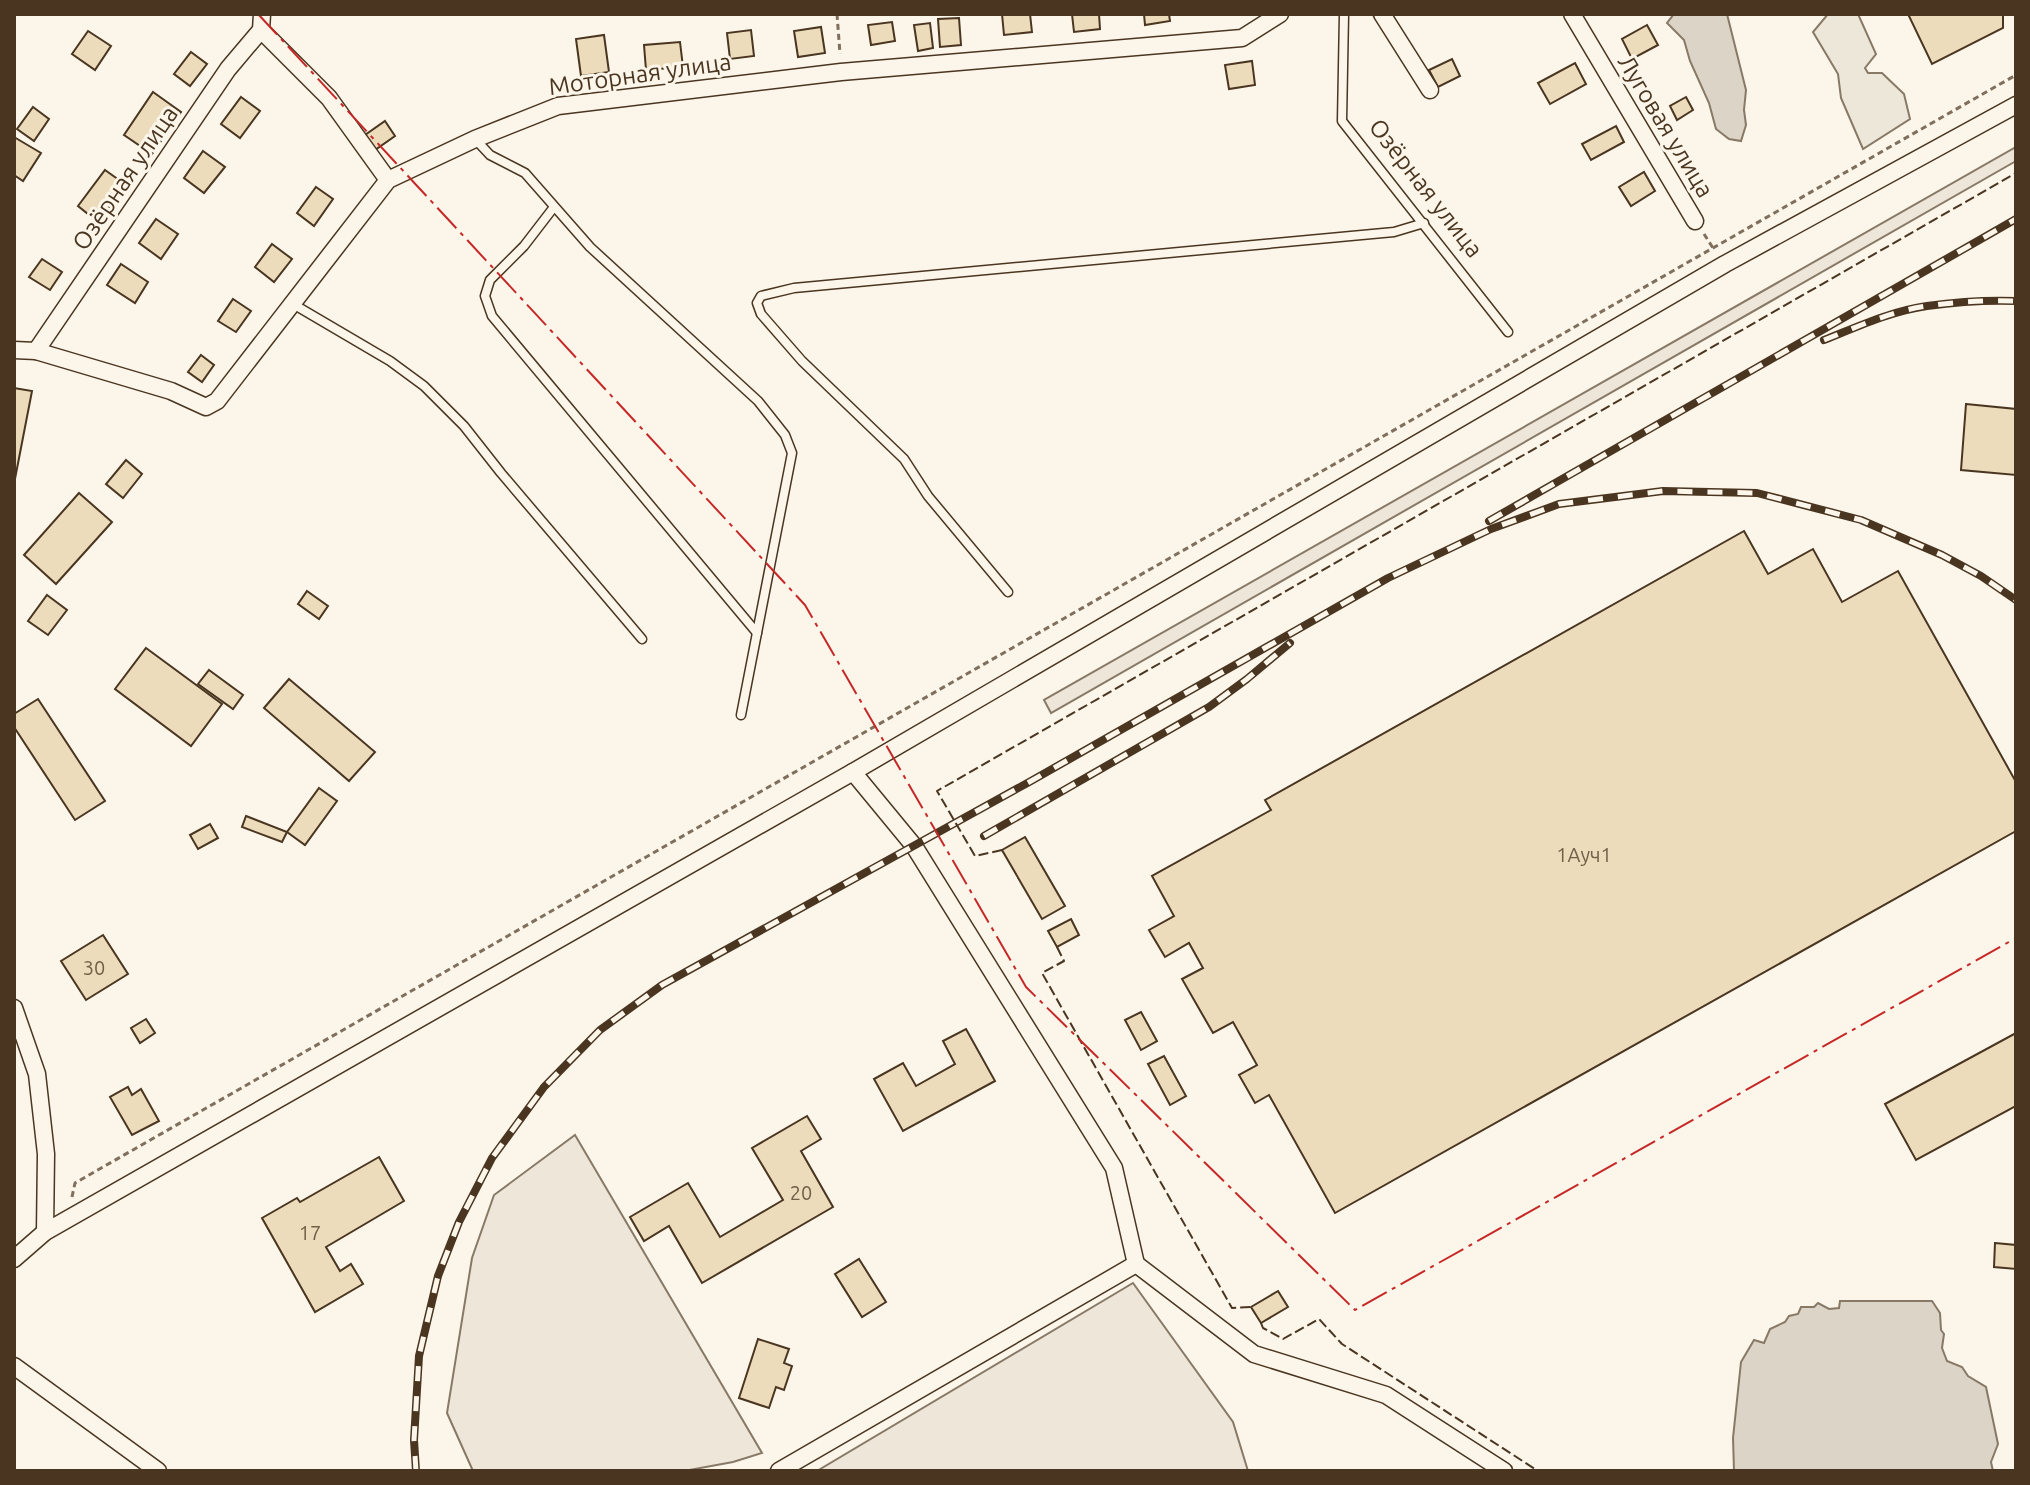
<svg xmlns="http://www.w3.org/2000/svg" width="2030" height="1485" viewBox="0 0 2030 1485" font-family="Ubuntu,sans-serif">
<style>
.green{fill:#ede6d9;stroke:#887966;stroke-width:2}
.parking{fill:#ede7d9;stroke:#887966;stroke-width:2}
.water{fill:#dcd4c6;stroke:#887966;stroke-width:2}
.building{fill:#ecdcbc;stroke:#4a3520;stroke-width:2}
.lines{fill:none;stroke-linecap:round;stroke-linejoin:round}
.lane-casing{stroke:#4a3520;stroke-width:11}
.street-casing{stroke:#4a3520;stroke-width:19}
.path{stroke:#7f6f5c;stroke-width:3;stroke-dasharray:6 4;stroke-linecap:butt}
.lane{stroke:#fbf6e9;stroke-width:8}
.street{stroke:#fbf6e9;stroke-width:16}
.rail-casing{stroke:#4a3520;stroke-width:8}
.rail{stroke:#fbf6e9;stroke-width:5;stroke-dasharray:15;stroke-linecap:butt}
.fence{stroke:#4a3520;stroke-width:2;stroke-dasharray:10 4;stroke-linecap:butt}
.power{stroke:#c62828;stroke-width:2;stroke-dasharray:28 6 4 6;stroke-linecap:butt}
.labels{text-anchor:middle;dominant-baseline:central;stroke-width:6;stroke-linejoin:round;paint-order:stroke}
.number-label{font-size:20px;fill:#725f47}
.street-label{font-size:24px;fill:#4a3520;stroke:#fbf6e9}
</style>
<rect width="100%" height="100%" fill="#fbf6e9"/>
<!-- green -->
<g class="green">
<polygon points="2016,147 2016,161 1051,713 1044,700"/>
<polygon points="575,1135 762,1453 733,1462 684,1471 473,1471 447,1413 472,1258 494,1195"/>
<polygon points="1133,1283 1233,1422 1248,1471 817,1471"/>
</g>
<!-- parking -->
<polygon class="parking" points="1828,14 1858,14 1876,54 1865,68 1868,73 1882,73 1904,94 1910,119 1863,149 1841,98 1838,74 1813,32"/>
<!-- water -->
<g class="water">
<polygon points="1674,14 1727,14 1746,90 1744,110 1746,125 1741,141 1729,139 1716,129 1709,103 1690,61 1684,40 1667,23"/>
<polygon points="1840,1301 1932,1301 1940,1313 1941,1330 1944,1334 1942,1348 1947,1361 1962,1367 1968,1376 1986,1387 1998,1444 1991,1462 1993,1471 1734,1471 1733,1438 1741,1362 1754,1340 1764,1343 1770,1329 1785,1322 1789,1316 1798,1314 1801,1307 1814,1307 1818,1303 1829,1309 1839,1308"/>
</g>
<!-- building -->
<g class="building">
<polygon points="1002,14 1030,14 1032,32 1004,35"/>
<polygon points="1072,14 1099,14 1100,29 1074,32"/>
<polygon points="1144,14 1169,14 1170,21 1145,25"/>
<polygon points="1908,14 2003,14 2003,28 1932,64"/>
<polygon points="959,18 961,45 940,47 938,19"/>
<polygon points="892,22 895,41 871,45 868,25"/>
<polygon points="930,23 933,48 918,51 914,25"/>
<polygon points="1647,25 1658,45 1632,59 1622,39"/>
<polygon points="821,27 825,53 798,57 794,31"/>
<polygon points="751,30 754,56 730,59 727,33"/>
<polygon points="88,31 111,46 95,70 72,54"/>
<polygon points="604,35 609,72 581,76 576,39"/>
<polygon points="680,42 683,67 646,70 644,45"/>
<polygon points="191,52 207,64 190,86 174,74"/>
<polygon points="1452,59 1460,76 1438,87 1429,70"/>
<polygon points="1252,61 1255,85 1229,89 1225,65"/>
<polygon points="1575,63 1586,84 1550,104 1538,83"/>
<polygon points="153,92 181,112 152,154 124,135"/>
<polygon points="241,97 260,111 240,138 221,124"/>
<polygon points="1686,97 1693,110 1677,120 1670,106"/>
<polygon points="33,107 49,119 34,141 17,129"/>
<polygon points="385,121 395,136 375,150 365,135"/>
<polygon points="1616,126 1624,142 1591,160 1582,144"/>
<polygon points="14,137 41,153 23,181 14,175"/>
<polygon points="203,151 225,167 204,193 184,178"/>
<polygon points="105,170 126,185 98,222 78,206"/>
<polygon points="1644,172 1655,191 1631,206 1619,187"/>
<polygon points="316,187 333,199 314,226 297,213"/>
<polygon points="156,219 178,234 161,259 139,243"/>
<polygon points="272,244 292,259 274,282 255,267"/>
<polygon points="42,259 62,272 50,290 29,277"/>
<polygon points="121,264 148,282 135,303 107,285"/>
<polygon points="233,299 251,311 236,332 218,321"/>
<polygon points="201,355 214,365 202,382 188,372"/>
<polygon points="14,388 32,391 14,484"/>
<polygon points="1966,404 2016,409 2016,475 1961,470"/>
<polygon points="126,460 142,474 123,498 106,484"/>
<polygon points="79,493 112,522 56,584 24,555"/>
<polygon points="1744,531 1768,574 1813,549 1842,602 1898,571 2016,782 2016,831 1335,1213 1269,1095 1255,1103 1239,1075 1257,1065 1233,1022 1213,1033 1182,979 1203,968 1189,943 1165,957 1149,930 1174,916 1152,876 1271,810 1265,800"/>
<polygon points="307,591 328,606 319,619 298,604"/>
<polygon points="47,595 67,610 48,635 28,621"/>
<polygon points="146,648 222,704 191,746 115,689"/>
<polygon points="209,670 243,695 233,709 198,684"/>
<polygon points="289,679 375,752 349,781 264,708"/>
<polygon points="38,699 105,801 75,820 14,727 14,714"/>
<polygon points="319,788 337,801 305,845 287,832"/>
<polygon points="246,816 287,832 282,842 242,827"/>
<polygon points="210,824 218,838 198,849 190,835"/>
<polygon points="1025,837 1065,906 1042,919 1002,850"/>
<polygon points="1071,919 1079,935 1057,947 1048,931"/>
<polygon points="103,935 128,974 86,1000 61,961"/>
<polygon points="1141,1012 1157,1041 1141,1050 1125,1020"/>
<polygon points="146,1019 155,1033 140,1043 131,1028"/>
<polygon points="966,1029 995,1081 903,1131 874,1079 903,1063 916,1086 955,1064 943,1041"/>
<polygon points="2016,1033 2016,1106 1916,1160 1885,1104"/>
<polygon points="1164,1056 1186,1096 1170,1105 1148,1064"/>
<polygon points="128,1087 132,1095 141,1089 159,1121 132,1135 110,1097"/>
<polygon points="807,1116 821,1139 801,1151 833,1207 702,1283 669,1226 644,1241 630,1217 688,1183 720,1237 783,1200 752,1148"/>
<polygon points="379,1157 404,1201 326,1247 340,1271 351,1264 363,1284 315,1312 262,1218 297,1198 300,1202"/>
<polygon points="1995,1243 2016,1245 2016,1269 1994,1267"/>
<polygon points="859,1259 886,1302 862,1317 835,1274"/>
<polygon points="1278,1291 1288,1307 1261,1323 1251,1307"/>
<polygon points="758,1339 789,1349 784,1363 792,1366 784,1390 776,1387 769,1408 739,1398"/>
</g>
<g class="lines">
<!-- lane casing -->
<g class="lane-casing">
<g id="lane">
<polyline points="1344,14 1342,121 1508,332"/>
<polyline points="476,140 490,155 525,173 590,247 758,401 785,435 792,453 741,715"/>
<polyline points="554,207 524,246 490,280 485,296 492,316 757,633"/>
<polyline points="293,304 390,361 424,386 464,426 501,473 642,639"/>
<polyline points="1008,592 928,496 904,459 802,361 761,314 757,303 761,296 794,288 1394,232 1424,223"/>
</g>
</g>
<!-- street casing -->
<g class="street-casing">
<g id="street">
<polyline points="1382,14 1430,90"/>
<polyline points="1572,14 1695,221"/>
<polyline points="261,30 329,98 388,180"/>
<polyline points="14,350 36,351 228,69 261,30 262,14"/>
<polyline points="36,351 171,391 206,407 217,401 388,180 475,139 558,106 841,72 1242,38 1280,14"/>
<polyline points="853,772 914,846 1114,1168 1136,1264"/>
<polyline points="14,1008 37,1074 46,1154 45,1232"/>
<polyline points="14,1259 45,1232 853,772 1725,264 2016,105"/>
<polyline points="14,1366 158,1471"/>
<polyline points="779,1471 1136,1264 1254,1354 1386,1395 1504,1471"/>
</g>
</g>
<!-- path -->
<g class="path">
<polyline points="837,14 840,54"/>
<polyline points="1704,234 1713,248"/>
<polyline points="72,1197 75,1183 2016,75"/>
</g>
<!-- lane -->
<use href="#lane" class="lane"/>
<!-- street -->
<use href="#street" class="street"/>
<!-- rail casing -->
<g class="rail-casing">
<g id="rail">
<path d="M1824,340C1857,327 1891,311 1927,306C1956,302 1987,300 2016,301"/>
<polyline points="1489,521 2016,219"/>
<polyline points="984,836 1209,707 1247,679 1290,643"/>
<polyline points="416,1471 414,1440 419,1356 438,1276 459,1222 492,1158 544,1087 600,1030 662,985 1031,781 1388,578 1491,529 1559,504 1663,491 1757,493 1861,520 1942,555 1981,576 2016,600"/>
</g>
</g>
<!-- rail -->
<use href="#rail" class="rail"/>
<!-- fence -->
<g class="fence">
<polyline points="1002,850 975,856 937,791 2016,173"/>
<polyline points="1057,947 1064,961 1042,973 1232,1308 1251,1307"/>
<polyline points="1261,1323 1263,1328 1283,1339 1319,1319 1342,1344 1538,1471"/>
</g>
<!-- power -->
<polyline class="power" points="258,14 805,605 1026,987 1355,1310 2016,938"/>
</g>
<g class="labels">
<!-- number labels -->
<g class="number-label">
<text x="1584" y="854">1Ауч1</text>
<text x="94" y="967">30</text>
<text x="801" y="1192">20</text>
<text x="310" y="1232">17</text>
</g>
<!-- street labels -->
<g class="street-label">
<text transform="translate(640 74) rotate(-8)">Моторная улица</text>
<text transform="translate(1666 126) rotate(59)">Луговая улица</text>
<text transform="translate(125 178) rotate(-56)">Озёрная улица</text>
<text transform="translate(1426 188) rotate(52)">Озёрная улица</text>
</g>
</g>
<!-- border -->
<rect width="2030" height="1485" fill="none" stroke="#4a3520" stroke-width="32"/>
</svg>
